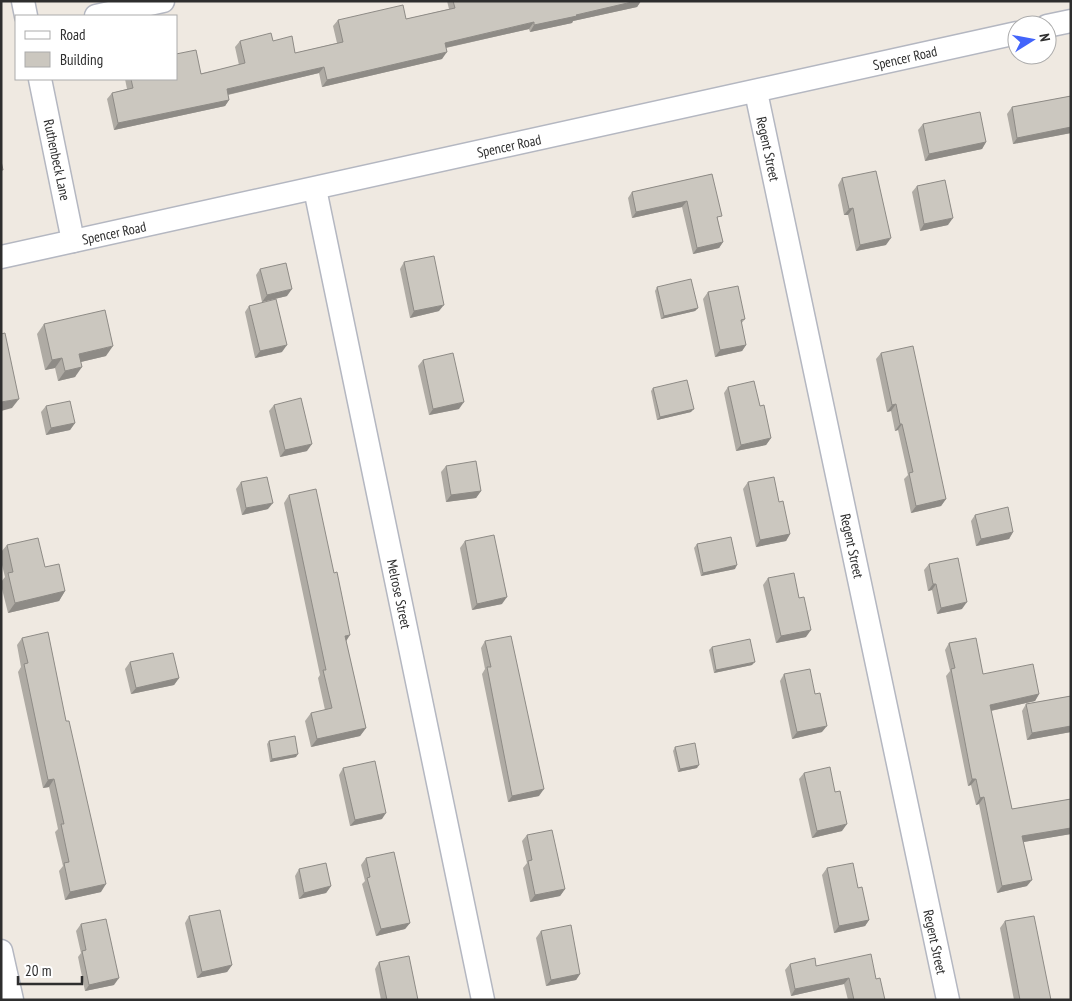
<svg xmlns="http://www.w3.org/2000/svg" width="1072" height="1001" viewBox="0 0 1072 1001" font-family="'PT Sans Narrow',sans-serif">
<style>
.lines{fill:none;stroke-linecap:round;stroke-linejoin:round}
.street-casing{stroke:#b4b7c1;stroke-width:25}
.street{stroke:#fff;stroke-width:22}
.wall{fill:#afaba4}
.shaded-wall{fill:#8e8b86}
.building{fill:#cbc7bf;stroke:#8e8b86}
.labels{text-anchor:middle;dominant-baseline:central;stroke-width:4;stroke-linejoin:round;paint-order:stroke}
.street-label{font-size:14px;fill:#2e2e2e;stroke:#fff}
</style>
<rect width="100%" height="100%" fill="#efe9e1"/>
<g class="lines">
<!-- street casing -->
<g class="street-casing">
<g id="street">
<polyline points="23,1 26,16"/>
<polyline points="96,16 163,1"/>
<polyline points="1047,26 1071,21"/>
<polyline points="40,79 73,241"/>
<polyline points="756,92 948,1000"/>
<polyline points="315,189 483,1000"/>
<polyline points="1,257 1017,33"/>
<polyline points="1,951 12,1000"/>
</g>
</g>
<!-- street -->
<use href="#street" class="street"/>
</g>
<!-- wall -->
<g class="wall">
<polygon points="447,1 641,1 637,7 573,21 572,23 530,32 529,29 446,48 442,59 322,87 319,73 228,95 229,100 225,106 114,130 107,99 112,93 127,89 125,79 176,79 239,65 235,47 240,41 273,41 295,53 337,43 333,26 338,20 406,19 449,9"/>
<polygon points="1071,96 1071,133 1013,144 1007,114 1012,107"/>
<polygon points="923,124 986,142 982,149 925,161 918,130"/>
<polygon points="712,174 718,221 723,242 719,248 693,254 682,207 632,218 628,198 632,192"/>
<polygon points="842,178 886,245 856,251 848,215 844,215 838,185"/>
<polygon points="917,186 948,225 920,231 912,192"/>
<polygon points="404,262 439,311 410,318 400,269"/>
<polygon points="260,269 287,296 262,302 256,275"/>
<polygon points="657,287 698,308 695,311 661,319 655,291"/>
<polygon points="708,292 745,319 741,324 746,345 742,351 715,357 703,299"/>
<polygon points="249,306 282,352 255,358 245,312"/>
<polygon points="44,324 106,356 81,362 75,377 58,381 55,368 45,370 37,334"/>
<polygon points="881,353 946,499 941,506 911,513 904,479 908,475 898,430 895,431 891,411 887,412 876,359"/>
<polygon points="423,360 459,409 429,415 418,366"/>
<polygon points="728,387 760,406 771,438 766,445 736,451 724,393"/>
<polygon points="653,388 691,412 657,420 651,391"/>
<polygon points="274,405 307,451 280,457 269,411"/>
<polygon points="46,406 75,423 70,430 46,435 41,412"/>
<polygon points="446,466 481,491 476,498 446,502 441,472"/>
<polygon points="241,482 268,509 242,515 236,489"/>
<polygon points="748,482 779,502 790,534 786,541 756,547 743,489"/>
<polygon points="289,495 334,573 346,641 366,728 360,736 311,747 305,721 311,713 325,710 318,678 320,675 284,503"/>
<polygon points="975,515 1013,532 1009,539 976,546 971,521"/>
<polygon points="465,541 502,604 472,610 460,548"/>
<polygon points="697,544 735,569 701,576 694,548"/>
<polygon points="7,545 65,591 59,601 8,613 1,585 1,582 5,577 1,561 1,552"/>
<polygon points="929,564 962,609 937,614 932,590 928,591 924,570"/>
<polygon points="768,578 799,598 806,637 776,643 763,585"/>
<polygon points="22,638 101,892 65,900 59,871 63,866 55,832 58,829 49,787 43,788 18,672 21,667 17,645"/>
<polygon points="485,641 539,796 508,802 482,674 485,669 481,648"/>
<polygon points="949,643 983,674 1039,694 1035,701 991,711 1012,809 1071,799 1071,834 1023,842 1027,886 997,893 979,804 976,805 971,785 968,786 946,676 950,671 945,650"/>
<polygon points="712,647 752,665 714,673 709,650"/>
<polygon points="130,662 179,678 174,685 131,694 125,669"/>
<polygon points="784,674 822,732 792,739 780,681"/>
<polygon points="1071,696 1071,732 1027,740 1022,711 1026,704"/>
<polygon points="269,741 296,757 270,762 267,744"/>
<polygon points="675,747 697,768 678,772 673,751"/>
<polygon points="343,768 382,819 350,826 339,775"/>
<polygon points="804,773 842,831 812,838 799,779"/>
<polygon points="527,835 565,889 560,896 530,902 523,868 527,863 522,841"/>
<polygon points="366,858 410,923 405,929 376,936 362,884 365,881 361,865"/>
<polygon points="827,868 858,888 869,920 865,926 834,933 822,875"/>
<polygon points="299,869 331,886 326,893 299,899 295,876"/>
<polygon points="189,916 232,965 227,972 197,978 185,923"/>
<polygon points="1005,921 1051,1000 1014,1000 1000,928"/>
<polygon points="81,924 114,985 85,991 78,957 81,953 76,931"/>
<polygon points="541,931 580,974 576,980 546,986 536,938"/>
<polygon points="379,962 418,1000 381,1000 375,969"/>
<polygon points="790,964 816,966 876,979 885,1000 848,1000 844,984 791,996 785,970"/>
</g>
<!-- shaded-wall -->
<g class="shaded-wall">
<polygon points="636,1 641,1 637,7 573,21 572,23 530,32 534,25 576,15"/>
<polygon points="534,22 529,29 440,49 445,43"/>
<polygon points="447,52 442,59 322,87 327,80"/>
<polygon points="324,67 319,73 222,96 227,89"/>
<polygon points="229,100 225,106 114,130 118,123"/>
<polygon points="1071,127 1071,133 1013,144 1017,138"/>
<polygon points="986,142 982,149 925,161 929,154"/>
<polygon points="687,201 682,207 632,218 636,212"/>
<polygon points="853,208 848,215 844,215 849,209"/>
<polygon points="953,218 948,225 920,231 924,224"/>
<polygon points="891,238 886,245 856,251 860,245"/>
<polygon points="723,242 719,248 693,254 697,248"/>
<polygon points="292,289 287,296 262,302 267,295"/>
<polygon points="444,305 439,311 410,318 414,311"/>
<polygon points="698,308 695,311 661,319 664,316"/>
<polygon points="287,345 282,352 255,358 260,351"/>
<polygon points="746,345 742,351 715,357 720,350"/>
<polygon points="113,346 106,356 72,364 79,354"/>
<polygon points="62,358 55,368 45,370 52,360"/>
<polygon points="82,367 75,377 58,381 65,371"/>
<polygon points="19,399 12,408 1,411 1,402"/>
<polygon points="464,402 459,409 429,415 433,409"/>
<polygon points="896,404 891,411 887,412 892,405"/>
<polygon points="694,409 691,412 657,420 660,417"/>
<polygon points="75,423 70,430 46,435 51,428"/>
<polygon points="900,424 902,424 898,430 895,431"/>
<polygon points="771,438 766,445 736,451 741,445"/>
<polygon points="312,444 307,451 280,457 285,450"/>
<polygon points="481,491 476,498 446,502 451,495"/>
<polygon points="946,499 941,506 911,513 916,506"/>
<polygon points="273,503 268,509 242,515 246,508"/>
<polygon points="1013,532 1009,539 976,546 981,539"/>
<polygon points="790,534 786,541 756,547 760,540"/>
<polygon points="737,565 735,569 701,576 703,573"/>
<polygon points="933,584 936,584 932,590 928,591"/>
<polygon points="65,591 59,601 8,613 15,603"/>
<polygon points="507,597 502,604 472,610 477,604"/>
<polygon points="967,602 962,609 937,614 941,608"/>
<polygon points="811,630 806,637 776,643 781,636"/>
<polygon points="350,635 345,643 345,636"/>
<polygon points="755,662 752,665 714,673 716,670"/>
<polygon points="179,678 174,685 131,694 136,688"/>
<polygon points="1039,694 1035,701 985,712 990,705"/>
<polygon points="827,726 822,732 792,739 797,732"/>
<polygon points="1071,726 1071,732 1027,740 1032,733"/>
<polygon points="366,728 360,736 311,747 317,739"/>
<polygon points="298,754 296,757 270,762 272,759"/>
<polygon points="699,765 697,768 678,772 680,769"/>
<polygon points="54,779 49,787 43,788 48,780"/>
<polygon points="972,779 976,779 971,785 968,786"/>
<polygon points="544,789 539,796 508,802 512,796"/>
<polygon points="984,797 979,804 976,805 980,798"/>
<polygon points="386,813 382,819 350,826 355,820"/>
<polygon points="847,824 842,831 812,838 817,831"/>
<polygon points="1071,828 1071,834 1018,843 1022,836"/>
<polygon points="1032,880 1027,886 997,893 1002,886"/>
<polygon points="106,884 101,892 65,900 70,892"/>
<polygon points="331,886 326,893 299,899 304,893"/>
<polygon points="565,889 560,896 530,902 535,895"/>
<polygon points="869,920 865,926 834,933 839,926"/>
<polygon points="410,923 405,929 376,936 381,929"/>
<polygon points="232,965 227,972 197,978 202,972"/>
<polygon points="580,974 576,980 546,986 551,980"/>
<polygon points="119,978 114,985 85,991 89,985"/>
<polygon points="849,978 844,984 791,996 795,989"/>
</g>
<!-- building -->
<g class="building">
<polygon points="453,1 636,1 576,15 577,16 534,25 534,22 445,43 447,52 327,80 324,67 227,89 229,100 118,123 112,93 133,88 131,79 176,79 176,54 196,50 201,74 245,63 240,41 271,33 273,41 292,36 295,53 343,42 338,20 403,5 406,19 455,8"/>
<polygon points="1071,96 1071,127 1017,138 1012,107"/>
<polygon points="980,112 986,142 929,154 923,124"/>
<polygon points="1,161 3,170 1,170"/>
<polygon points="876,171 891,238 860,245 853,208 849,209 842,178"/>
<polygon points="712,174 722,216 717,217 723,242 697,248 687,201 636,212 632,192"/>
<polygon points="945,180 953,218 924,224 917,186"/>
<polygon points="434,256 444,305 414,311 404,262"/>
<polygon points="286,263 292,289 267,295 260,269"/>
<polygon points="691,279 698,308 664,316 657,287"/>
<polygon points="738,286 745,319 741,320 746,345 720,350 708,292"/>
<polygon points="276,299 287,345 260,351 249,306"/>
<polygon points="105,310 113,346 79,354 82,367 65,371 62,358 52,360 44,324"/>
<polygon points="5,333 19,399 1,402 1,334"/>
<polygon points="913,346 946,499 916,506 909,473 913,472 902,424 900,424 896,404 892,405 881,353"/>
<polygon points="453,353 464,402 433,409 423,360"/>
<polygon points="687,380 694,409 660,417 653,388"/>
<polygon points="754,381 760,406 764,405 771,438 741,445 728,387"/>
<polygon points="301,398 312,444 285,450 274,405"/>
<polygon points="70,401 75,423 51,428 46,406"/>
<polygon points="476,461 481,491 451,495 446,466"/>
<polygon points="267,477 273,503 246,508 241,482"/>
<polygon points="774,477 779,502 783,501 790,534 760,540 748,482"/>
<polygon points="316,489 334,573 337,572 350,635 345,636 366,728 317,739 311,713 332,708 323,670 326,670 289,495"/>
<polygon points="1008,507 1013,532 981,539 975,515"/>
<polygon points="494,535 507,597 477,604 465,541"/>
<polygon points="731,537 737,565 703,573 697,544"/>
<polygon points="38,538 45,567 59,564 65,591 15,603 8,573 13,572 7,545"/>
<polygon points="958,558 967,602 941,608 936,584 933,584 929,564"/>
<polygon points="794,573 799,598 804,597 811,630 781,636 768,578"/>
<polygon points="48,632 66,721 69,721 106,884 70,892 64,863 69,862 61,824 64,824 54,779 48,780 24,664 28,663 22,638"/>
<polygon points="511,636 544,789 512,796 487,667 491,667 485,641"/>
<polygon points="976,638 983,674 1033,664 1039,694 990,705 1012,809 1071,799 1071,828 1022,836 1032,880 1002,886 984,797 980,798 976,779 972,779 951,669 955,668 949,643"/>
<polygon points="750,639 755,662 716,670 712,647"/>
<polygon points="173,653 179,678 136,688 130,662"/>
<polygon points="810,669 815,694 820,693 827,726 797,732 784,674"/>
<polygon points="1071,696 1071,726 1032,733 1026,704"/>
<polygon points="295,736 298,754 272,759 269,741"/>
<polygon points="695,743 699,765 680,769 675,747"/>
<polygon points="375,761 386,813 355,820 343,768"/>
<polygon points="830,767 835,792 840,791 847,824 817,831 804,773"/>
<polygon points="552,830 565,889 535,895 528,861 532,860 527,835"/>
<polygon points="394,852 410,923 381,929 367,878 370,877 366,858"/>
<polygon points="326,863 331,886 304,893 299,869"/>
<polygon points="853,863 858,888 862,887 869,920 839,926 827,868"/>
<polygon points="220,910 232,965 202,972 189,916"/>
<polygon points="1034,916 1051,1000 1020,1000 1005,921"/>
<polygon points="106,919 119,978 89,985 82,951 86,950 81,924"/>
<polygon points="571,925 580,974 551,980 541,931"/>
<polygon points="871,954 876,979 880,978 885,1000 854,1000 849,978 795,989 790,964 815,958 816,966"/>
<polygon points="409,956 418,1000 387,1000 379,962"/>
</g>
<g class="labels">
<!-- street labels -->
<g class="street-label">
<text transform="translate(905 58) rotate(-13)">Spencer Road</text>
<text transform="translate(509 146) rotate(-12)">Spencer Road</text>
<text transform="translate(768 149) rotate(78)">Regent Street</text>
<text transform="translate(57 160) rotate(78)">Ruthenbeck Lane</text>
<text transform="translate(114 233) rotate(-12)">Spencer Road</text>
<text transform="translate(852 546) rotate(78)">Regent Street</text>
<text transform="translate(399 594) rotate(78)">Melrose Street</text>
<text transform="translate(935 942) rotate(78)">Regent Street</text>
</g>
</g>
<!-- border -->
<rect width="1072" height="1001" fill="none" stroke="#2e2e2e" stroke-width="5"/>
<!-- legend -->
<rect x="15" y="15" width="162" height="65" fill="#ffffff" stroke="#ababab"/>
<rect x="25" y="31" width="25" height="8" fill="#ffffff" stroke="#ababab"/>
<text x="60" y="40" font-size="15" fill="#2e2e2e">Road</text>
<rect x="25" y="52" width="25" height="15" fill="#cbc7bf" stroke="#ababab"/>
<text x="60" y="65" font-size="15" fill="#2e2e2e">Building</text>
<!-- north arrow -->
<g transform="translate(1032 40) rotate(79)"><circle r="24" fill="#ffffff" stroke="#ababab"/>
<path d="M0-4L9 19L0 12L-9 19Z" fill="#4264fb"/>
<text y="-8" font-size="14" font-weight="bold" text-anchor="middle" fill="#2e2e2e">N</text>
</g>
<!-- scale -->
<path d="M18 976v8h64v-8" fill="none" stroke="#2e2e2e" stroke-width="2.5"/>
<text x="25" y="976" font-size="15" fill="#2e2e2e" stroke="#ffffff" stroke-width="4" paint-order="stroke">20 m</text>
</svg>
